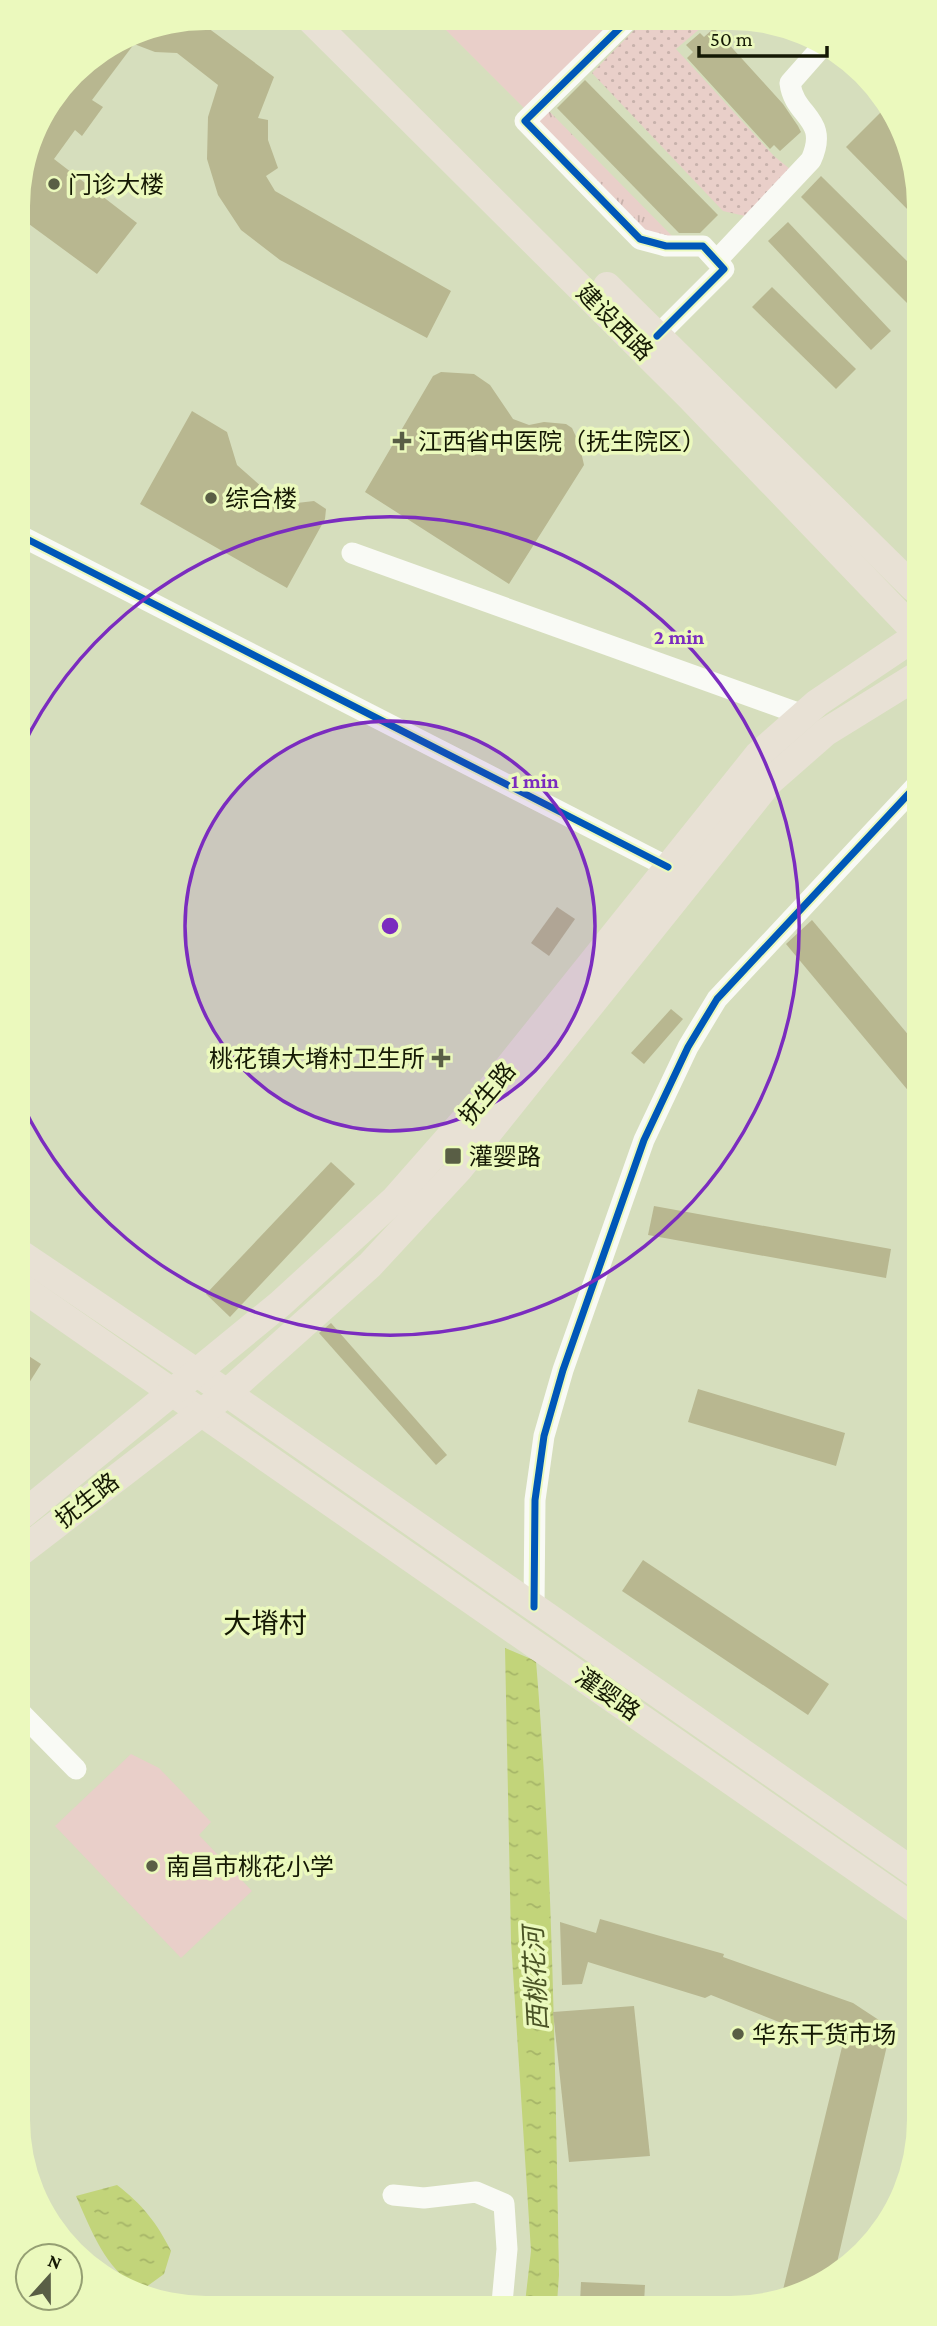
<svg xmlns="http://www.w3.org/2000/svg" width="937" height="2326" viewBox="0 0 937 2326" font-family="'Crimson Pro','Noto Sans SC',serif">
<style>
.grass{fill:url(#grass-tufts)}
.park{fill:#e9cfc9}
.garden{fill:url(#garden-dots)}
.water{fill:url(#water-ripples)}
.building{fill:#b8b790}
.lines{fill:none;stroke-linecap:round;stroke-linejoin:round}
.path{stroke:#cfd1c7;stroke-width:3.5;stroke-dasharray:5 5;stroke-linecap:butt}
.minor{stroke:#f9faf5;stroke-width:21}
.major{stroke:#e8e1d5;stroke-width:28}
.cycleway-casing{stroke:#ebf9bd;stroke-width:11}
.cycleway{stroke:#0057b8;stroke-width:7}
.ring{fill:none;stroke:#7b2cbf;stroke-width:3.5}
.poi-dot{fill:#595e45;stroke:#ebf9bd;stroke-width:2.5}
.labels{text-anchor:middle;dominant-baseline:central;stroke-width:7;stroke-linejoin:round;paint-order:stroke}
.poi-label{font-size:24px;fill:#151904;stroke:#ebf9bd;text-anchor:start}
.street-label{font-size:24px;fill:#151904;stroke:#ebf9bd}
.water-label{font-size:26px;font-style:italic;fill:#4a5325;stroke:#ebf9bd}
.quarter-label{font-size:28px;fill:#151904;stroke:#ebf9bd}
.centre{fill:#7b2cbf;stroke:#ebf9bd;stroke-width:3.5}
.ring-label{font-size:21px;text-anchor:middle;font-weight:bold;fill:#7b2cbf;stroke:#ebf9bd;stroke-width:7;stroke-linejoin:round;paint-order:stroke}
</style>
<defs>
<pattern id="grass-tufts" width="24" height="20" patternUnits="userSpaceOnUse" patternTransform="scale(1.75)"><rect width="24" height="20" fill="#e9cfc9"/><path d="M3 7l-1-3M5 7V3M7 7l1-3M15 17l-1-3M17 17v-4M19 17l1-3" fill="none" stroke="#c7b1ab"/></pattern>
<pattern id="garden-dots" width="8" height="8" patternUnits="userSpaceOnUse" patternTransform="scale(1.75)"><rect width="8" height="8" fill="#e9cfc9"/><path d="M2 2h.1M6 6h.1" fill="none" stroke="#c7b1ab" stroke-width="1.8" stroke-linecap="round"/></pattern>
<pattern id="water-ripples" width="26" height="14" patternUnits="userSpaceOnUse" patternTransform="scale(1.75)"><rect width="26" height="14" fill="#c2d47a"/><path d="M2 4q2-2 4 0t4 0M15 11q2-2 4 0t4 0" fill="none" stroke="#a6b568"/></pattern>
</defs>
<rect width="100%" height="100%" fill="#d6debd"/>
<!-- grass -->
<polygon class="grass" points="548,110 676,240 643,233 535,123"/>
<!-- park -->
<g class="park">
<polygon points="435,19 616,20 526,110"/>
<polygon points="131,1754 159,1768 211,1822 199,1835 252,1891 181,1958 55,1826"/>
</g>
<!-- garden -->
<polygon class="garden" points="644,20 709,21 676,49 774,156 796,174 745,216 723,211 592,73"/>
<!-- water -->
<g class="water">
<path d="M505,1648L536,1661C553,1865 555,2071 559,2275L557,2303H525L531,2251L511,1941Z"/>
<path d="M117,2185C142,2204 157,2223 171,2251L164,2274L142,2290C106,2271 92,2232 76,2196Z"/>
</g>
<!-- building -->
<g class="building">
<polygon points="196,19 274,77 258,118 268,120 268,140 278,168 266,176 275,191 451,291 427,338 280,260 241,230 218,195 207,159 208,117 218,85 177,53 155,52 134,44 92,100 103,107 82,136 75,130 54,159 137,223 97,274 18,216 18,193 37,122 81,64 134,32"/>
<polygon points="714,28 783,104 798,126 801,132 780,151 774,145 770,149 687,58 693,52 686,45 700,33 704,37"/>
<polygon points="585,80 718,215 700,233 679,233 557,108"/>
<polygon points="885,108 913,157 913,215 846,147"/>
<polygon points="821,176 914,268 914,310 801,197"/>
<polygon points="788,222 891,331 871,350 768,241"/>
<polygon points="772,287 856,369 836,389 752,307"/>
<polygon points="441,372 474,374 490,385 513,419 529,425 544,422 566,424 572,428 579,443 584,465 509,584 365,492 433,376"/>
<polygon points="192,411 227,432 237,465 272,496 297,503 314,501 326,509 325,519 287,588 140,504"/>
<polygon points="557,907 575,919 549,956 531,943"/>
<polygon points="812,920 916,1044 916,1100 786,944"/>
<polygon points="671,1009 683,1019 644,1064 631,1053"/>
<polygon points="331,1162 355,1184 230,1317 206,1294"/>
<polygon points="654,1206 891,1249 886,1278 648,1235"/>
<polygon points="331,1323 447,1455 436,1465 319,1333"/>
<polygon points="21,1351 41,1364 22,1394 21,1385"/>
<polygon points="698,1389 845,1433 836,1466 688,1422"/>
<polygon points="643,1560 829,1684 808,1715 622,1591"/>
<polygon points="600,1919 724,1954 723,1957 853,2003 891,2028 836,2267 780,2302 842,2047 711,1995 705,1998 588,1962 582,1984 562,1985 560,1922 596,1933"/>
<polygon points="634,2006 650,2156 569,2162 553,2012"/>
<polygon points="581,2282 645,2285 644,2303 580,2303"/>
</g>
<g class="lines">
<!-- path -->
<polyline class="path" points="254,18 263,29"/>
<!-- minor -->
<g class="minor">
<polyline points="628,20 525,121 640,239 666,246 703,246 724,269 657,336"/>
<path d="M718,259L811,160C830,118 794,117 790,83L820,49"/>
<polyline points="19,535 668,867"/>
<polyline points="352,553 803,715"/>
<polyline points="534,1607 535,1500 544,1436 563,1370 644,1140 688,1047 717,999 915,787"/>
<polyline points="22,1714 76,1769"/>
<polyline points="393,2195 424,2198 476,2192 504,2204 507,2249 502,2303"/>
</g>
<!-- major -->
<g class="major">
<polyline points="309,18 689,396 915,631"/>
<polyline points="607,286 914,588"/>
<polyline points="21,1254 227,1393 918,1875"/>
<polyline points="21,1287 918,1911"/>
<polyline points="22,1515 280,1304 395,1199 483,1099 758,755 817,703 915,637"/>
<polyline points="22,1551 227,1393 370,1265 459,1169 769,782 826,732 915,677"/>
</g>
<!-- cycleway casing -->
<g class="cycleway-casing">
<g id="cycleway">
<polyline points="628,20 525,121 640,239 666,246 703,246 724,269 657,336"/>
<polyline points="19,535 668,867"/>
<polyline points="534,1607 535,1500 544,1436 563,1370 644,1140 688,1047 717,999 915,787"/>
</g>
</g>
<!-- cycleway -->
<use href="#cycleway" class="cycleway"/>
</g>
<!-- distance rings -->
<circle cx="390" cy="926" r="205" fill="#7b2cbf" fill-opacity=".12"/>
<g class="ring">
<circle cx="390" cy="926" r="205"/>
<path d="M21 750A409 409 0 1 1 21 1102"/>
</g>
<!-- markers -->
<g class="poi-dot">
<circle cx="54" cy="184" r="7"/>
<path d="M398.5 430.5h7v7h7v7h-7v7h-7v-7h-7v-7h7z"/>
<circle cx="211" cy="498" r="7"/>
<path d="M437.5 1047.5h7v7h7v7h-7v7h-7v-7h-7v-7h7z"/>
<rect x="444" y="1147" width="18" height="18" rx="3.5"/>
<circle cx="152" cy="1866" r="7"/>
<circle cx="738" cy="2034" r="7"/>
</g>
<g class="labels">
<!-- poi labels -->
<g class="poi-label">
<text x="68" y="184">门诊大楼</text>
<text x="418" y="441">江西省中医院（抚生院区）</text>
<text x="225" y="498">综合楼</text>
<text x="425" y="1058" text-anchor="end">桃花镇大塉村卫生所</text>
<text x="469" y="1156">灌婴路</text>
<text x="166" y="1866">南昌市桃花小学</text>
<text x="752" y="2034">华东干货市场</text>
</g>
<!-- street labels -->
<g class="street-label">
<text transform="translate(615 322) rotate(45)">建设西路</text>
<text transform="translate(487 1093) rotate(-50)">抚生路</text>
<text transform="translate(87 1500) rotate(-38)">抚生路</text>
<text transform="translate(608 1694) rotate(35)">灌婴路</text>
</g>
<!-- water labels -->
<g class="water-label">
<text transform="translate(536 1979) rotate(-93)">西桃花河</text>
</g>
<!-- quarter labels -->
<g class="quarter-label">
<text x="265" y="1623">大塉村</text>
</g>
</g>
<!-- crop -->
<path d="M0 0H937V2326H0ZM206 30H731A176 176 0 0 1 907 206V2120A176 176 0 0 1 731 2296H206A176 176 0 0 1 30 2120V206A176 176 0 0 1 206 30Z" fill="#ebf9bd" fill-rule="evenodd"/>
<circle cx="390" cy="926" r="10" class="centre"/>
<g class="ring-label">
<text x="679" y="644">2 min</text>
<text x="535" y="788">1 min</text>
</g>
<!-- north arrow -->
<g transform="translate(49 2277) rotate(21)"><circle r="33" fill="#ebf9bd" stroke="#959f73" stroke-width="2"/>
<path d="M0-5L12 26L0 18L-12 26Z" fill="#595e45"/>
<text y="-10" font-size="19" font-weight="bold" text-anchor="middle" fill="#151904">N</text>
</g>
<!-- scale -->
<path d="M699 46v10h128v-10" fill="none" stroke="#151904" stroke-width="3.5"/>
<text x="710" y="46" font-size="21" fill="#151904" stroke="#ebf9bd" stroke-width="5" paint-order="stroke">50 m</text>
</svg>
